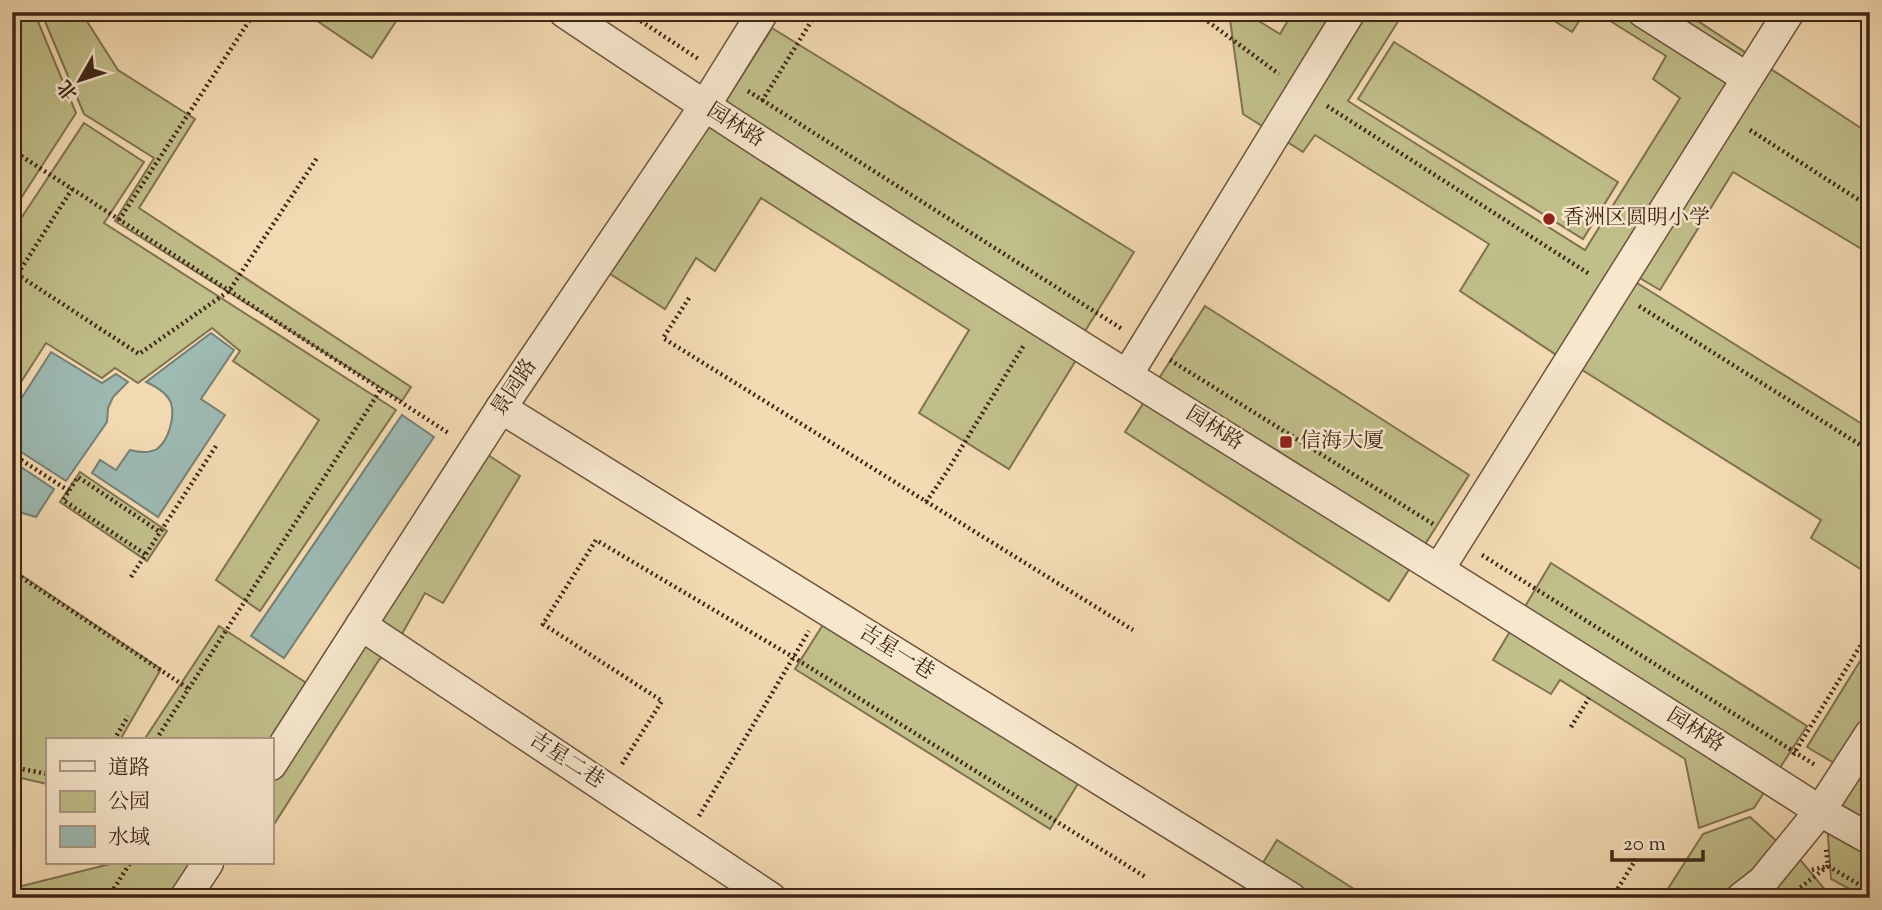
<svg xmlns="http://www.w3.org/2000/svg" width="1882" height="910" viewBox="0 0 1882 910" font-family="'Sorts Mill Goudy','Noto Serif SC',serif">
<style>
.green{fill:#c0be89;stroke:#807250;stroke-width:2}
.water{fill:#9dbab3;stroke:#777f75;stroke-width:2}
.lines{fill:none;stroke-linecap:round;stroke-linejoin:round}
.minor-casing{stroke:#6c533e;stroke-width:33}
.path{stroke:#3f2617;stroke-width:4.5;stroke-dasharray:2 3.5;stroke-linecap:butt}
.minor{stroke:#f7e7cd;stroke-width:30}
.poi-dot{fill:#8f2418;stroke:#f7e7cd;stroke-width:2.5}
.labels{text-anchor:middle;dominant-baseline:central;stroke-width:5;stroke-linejoin:round;paint-order:stroke}
.street-label{font-size:21px;fill:#3f2617;stroke:#f7e7cd}
.poi-label{font-size:21px;fill:#3f2617;stroke:#f7e7cd;text-anchor:start}
</style>
<rect width="100%" height="100%" fill="#f3dab2"/>
<filter id="stains"><feTurbulence type="fractalNoise" baseFrequency=".00286" numOctaves="4"/><feColorMatrix values="0 0 0 0 .2 0 0 0 0 .09 0 0 0 0 .02 0 0 0 .5 -.17"/></filter>
<radialGradient id="worn" r=".72"><stop offset=".6" stop-color="#630" stop-opacity="0"/><stop offset="1" stop-color="#630" stop-opacity=".3"/></radialGradient>
<!-- green -->
<g class="green">
<polygon points="12,12 34,12 76,113 12,212"/>
<polygon points="41,12 81,12 118,70 195,119 139,208 411,387 402,401 115,221 154,158 84,114"/>
<polygon points="304,12 402,12 372,58"/>
<polygon points="1229,12 1244,12 1280,34 1293,12 1404,12 1348,101 1585,250 1680,98 1653,79 1666,56 1599,14 1600,12 1684,12 1870,134 1870,254 1733,172 1660,290 1631,273 1573,366 1460,291 1489,244 1315,135 1303,152 1243,114"/>
<polygon points="1540,12 1585,12 1572,32"/>
<polygon points="772,28 1134,252 1082,336 722,107"/>
<polygon points="1394,42 1618,182 1583,239 1358,99"/>
<polygon points="707,115 1078,357 1009,469 919,413 969,330 761,198 715,271 696,258 665,309 604,270"/>
<polygon points="84,123 144,162 104,223 396,410 260,611 216,580 319,420 233,361 240,351 212,328 138,383 115,368 102,378 46,343 12,396 12,232"/>
<polygon points="1634,281 1870,429 1870,575 1811,538 1821,520 1579,368"/>
<polygon points="1205,306 1469,475 1389,601 1125,432"/>
<polygon points="482,451 520,476 443,603 425,593 398,641 379,660 271,829 271,776"/>
<polygon points="80,472 167,531 147,561 60,502"/>
<polygon points="1551,563 1807,726 1754,808 1699,828 1685,759 1560,680 1551,694 1493,660"/>
<polygon points="12,569 161,669 120,740 47,740 47,784 12,776"/>
<polygon points="838,601 1092,761 1050,829 795,669"/>
<polygon points="219,626 311,686 271,740 144,740"/>
<polygon points="1870,645 1870,719 1839,766 1807,747"/>
<polygon points="1870,740 1870,898 1866,898 1831,879 1826,808"/>
<polygon points="1750,817 1781,845 1731,898 1662,898 1703,834"/>
<polygon points="1277,840 1368,898 1241,898"/>
<polygon points="1797,856 1832,898 1760,898"/>
<polygon points="114,863 198,863 176,898 12,898 12,887 14,888"/>
</g>
<!-- water -->
<g class="water">
<path d="M211,333L234,350L201,399L225,415L158,517L92,473L100,460L116,470L130,450C138,452 148,454 157,449C169,440 175,417 171,403C167,393 155,386 146,382Z"/>
<polygon points="51,352 102,383 116,374 128,382 113,397 108,408 107,422 66,481 12,446 12,413"/>
<polygon points="402,415 434,437 284,658 251,636"/>
<polygon points="12,461 54,489 36,517 12,510"/>
</g>
<g class="lines">
<!-- minor casing -->
<g class="minor-casing">
<g id="minor">
<path d="M564,12C975,289 1403,542 1820,811L1870,839"/>
<polyline points="1643,12 1747,78"/>
<polyline points="1127,375 1350,12"/>
<polyline points="501,408 1291,898"/>
<polyline points="1439,569 1789,12"/>
<polyline points="361,625 771,898"/>
<polyline points="271,765 501,408 704,107 763,12"/>
<polyline points="185,898 208,863"/>
<polyline points="1741,898 1763,881 1820,811 1870,734"/>
</g>
</g>
<!-- path -->
<g class="path">
<polyline points="627,12 700,60"/>
<polyline points="1564,12 1571,16"/>
<polyline points="1199,15 1279,74"/>
<polyline points="12,22 19,12"/>
<polyline points="748,91 1122,329"/>
<polyline points="762,101 817,12"/>
<polyline points="1327,106 1591,275"/>
<polyline points="1750,130 1870,207"/>
<polyline points="12,150 450,434"/>
<polyline points="119,220 255,12"/>
<polyline points="12,271 139,354 229,291 317,158"/>
<polyline points="12,283 72,189"/>
<polyline points="689,298 663,338 1133,630"/>
<polyline points="1639,306 1870,451"/>
<polyline points="1170,360 1433,524"/>
<polyline points="12,454 69,491"/>
<polyline points="926,502 946,473 1024,345"/>
<polyline points="145,554 63,500 78,477 160,532"/>
<polyline points="1482,555 1815,765"/>
<polyline points="12,571 189,689"/>
<polyline points="131,577 216,446"/>
<polyline points="1571,727 1589,698"/>
<polyline points="159,735 381,389"/>
<polyline points="114,740 128,716"/>
<polyline points="1793,755 1870,630"/>
<polyline points="622,764 662,701 543,624 596,540 793,657 1147,878"/>
<polyline points="12,767 47,774"/>
<polyline points="699,816 809,631"/>
<polyline points="1812,870 1828,866 1870,891"/>
<polyline points="1796,891 1828,866 1826,849"/>
<polyline points="108,898 130,863"/>
<polyline points="1612,898 1636,859"/>
</g>
<!-- minor -->
<use href="#minor" class="minor"/>
</g>
<!-- markers -->
<g class="poi-dot">
<circle cx="1549" cy="219" r="7"/>
<rect x="1279" y="435" width="14" height="14" rx="3.5"/>
</g>
<g class="labels">
<!-- street labels -->
<g class="street-label">
<text transform="translate(735 126) rotate(32)">园林路</text>
<text transform="translate(515 388) rotate(-56)">景园路</text>
<text transform="translate(1214 429) rotate(32)">园林路</text>
<text transform="translate(896 653) rotate(32)">吉星一巷</text>
<text transform="translate(1695 731) rotate(32)">园林路</text>
<text transform="translate(566 761) rotate(33)">吉星二巷</text>
</g>
<!-- poi labels -->
<g class="poi-label">
<text x="1563" y="219">香洲区圆明小学</text>
<text x="1300" y="442">信海大厦</text>
</g>
</g>
<!-- margin -->
<rect width="1882" height="910" fill="none" stroke="#f3dab2" stroke-width="42"/>
<rect x="14" y="14" width="1854" height="882" fill="none" stroke="#3f2617" stroke-width="3.5"/>
<rect x="21" y="21" width="1840" height="868" fill="none" stroke="#3f2617" stroke-width="2"/>
<!-- legend -->
<rect x="46" y="738" width="228" height="126" fill="#f7e7cd" stroke="#ad9a84" stroke-width="2"/>
<rect x="60" y="761" width="35" height="10" fill="#f7e7cd" stroke="#ad9a84" stroke-width="2"/>
<text x="108" y="774" font-size="21" fill="#3f2617">道路</text>
<rect x="60" y="791" width="35" height="21" fill="#c0be89" stroke="#ad9a84" stroke-width="2"/>
<text x="108" y="808" font-size="21" fill="#3f2617">公园</text>
<rect x="60" y="826" width="35" height="21" fill="#9dbab3" stroke="#ad9a84" stroke-width="2"/>
<text x="108" y="844" font-size="21" fill="#3f2617">水域</text>
<!-- north arrow -->
<g transform="translate(80 80) rotate(231)" stroke="#f7e7cd" stroke-width="5" paint-order="stroke">
<path d="M0-5L12 26L0 18L-12 26Z" fill="#3f2617"/>
<text y="-10" font-size="19" font-weight="bold" text-anchor="middle" fill="#3f2617">北</text>
</g>
<!-- scale -->
<path d="M1612 850v10h91v-10" fill="none" stroke="#3f2617" stroke-width="3.5"/>
<text x="1623" y="850" font-size="21" fill="#3f2617" stroke="#f7e7cd" stroke-width="5" paint-order="stroke">20 m</text>
<rect width="100%" height="100%" filter="url(#stains)"/>
<rect width="100%" height="100%" fill="url(#worn)"/>
</svg>
